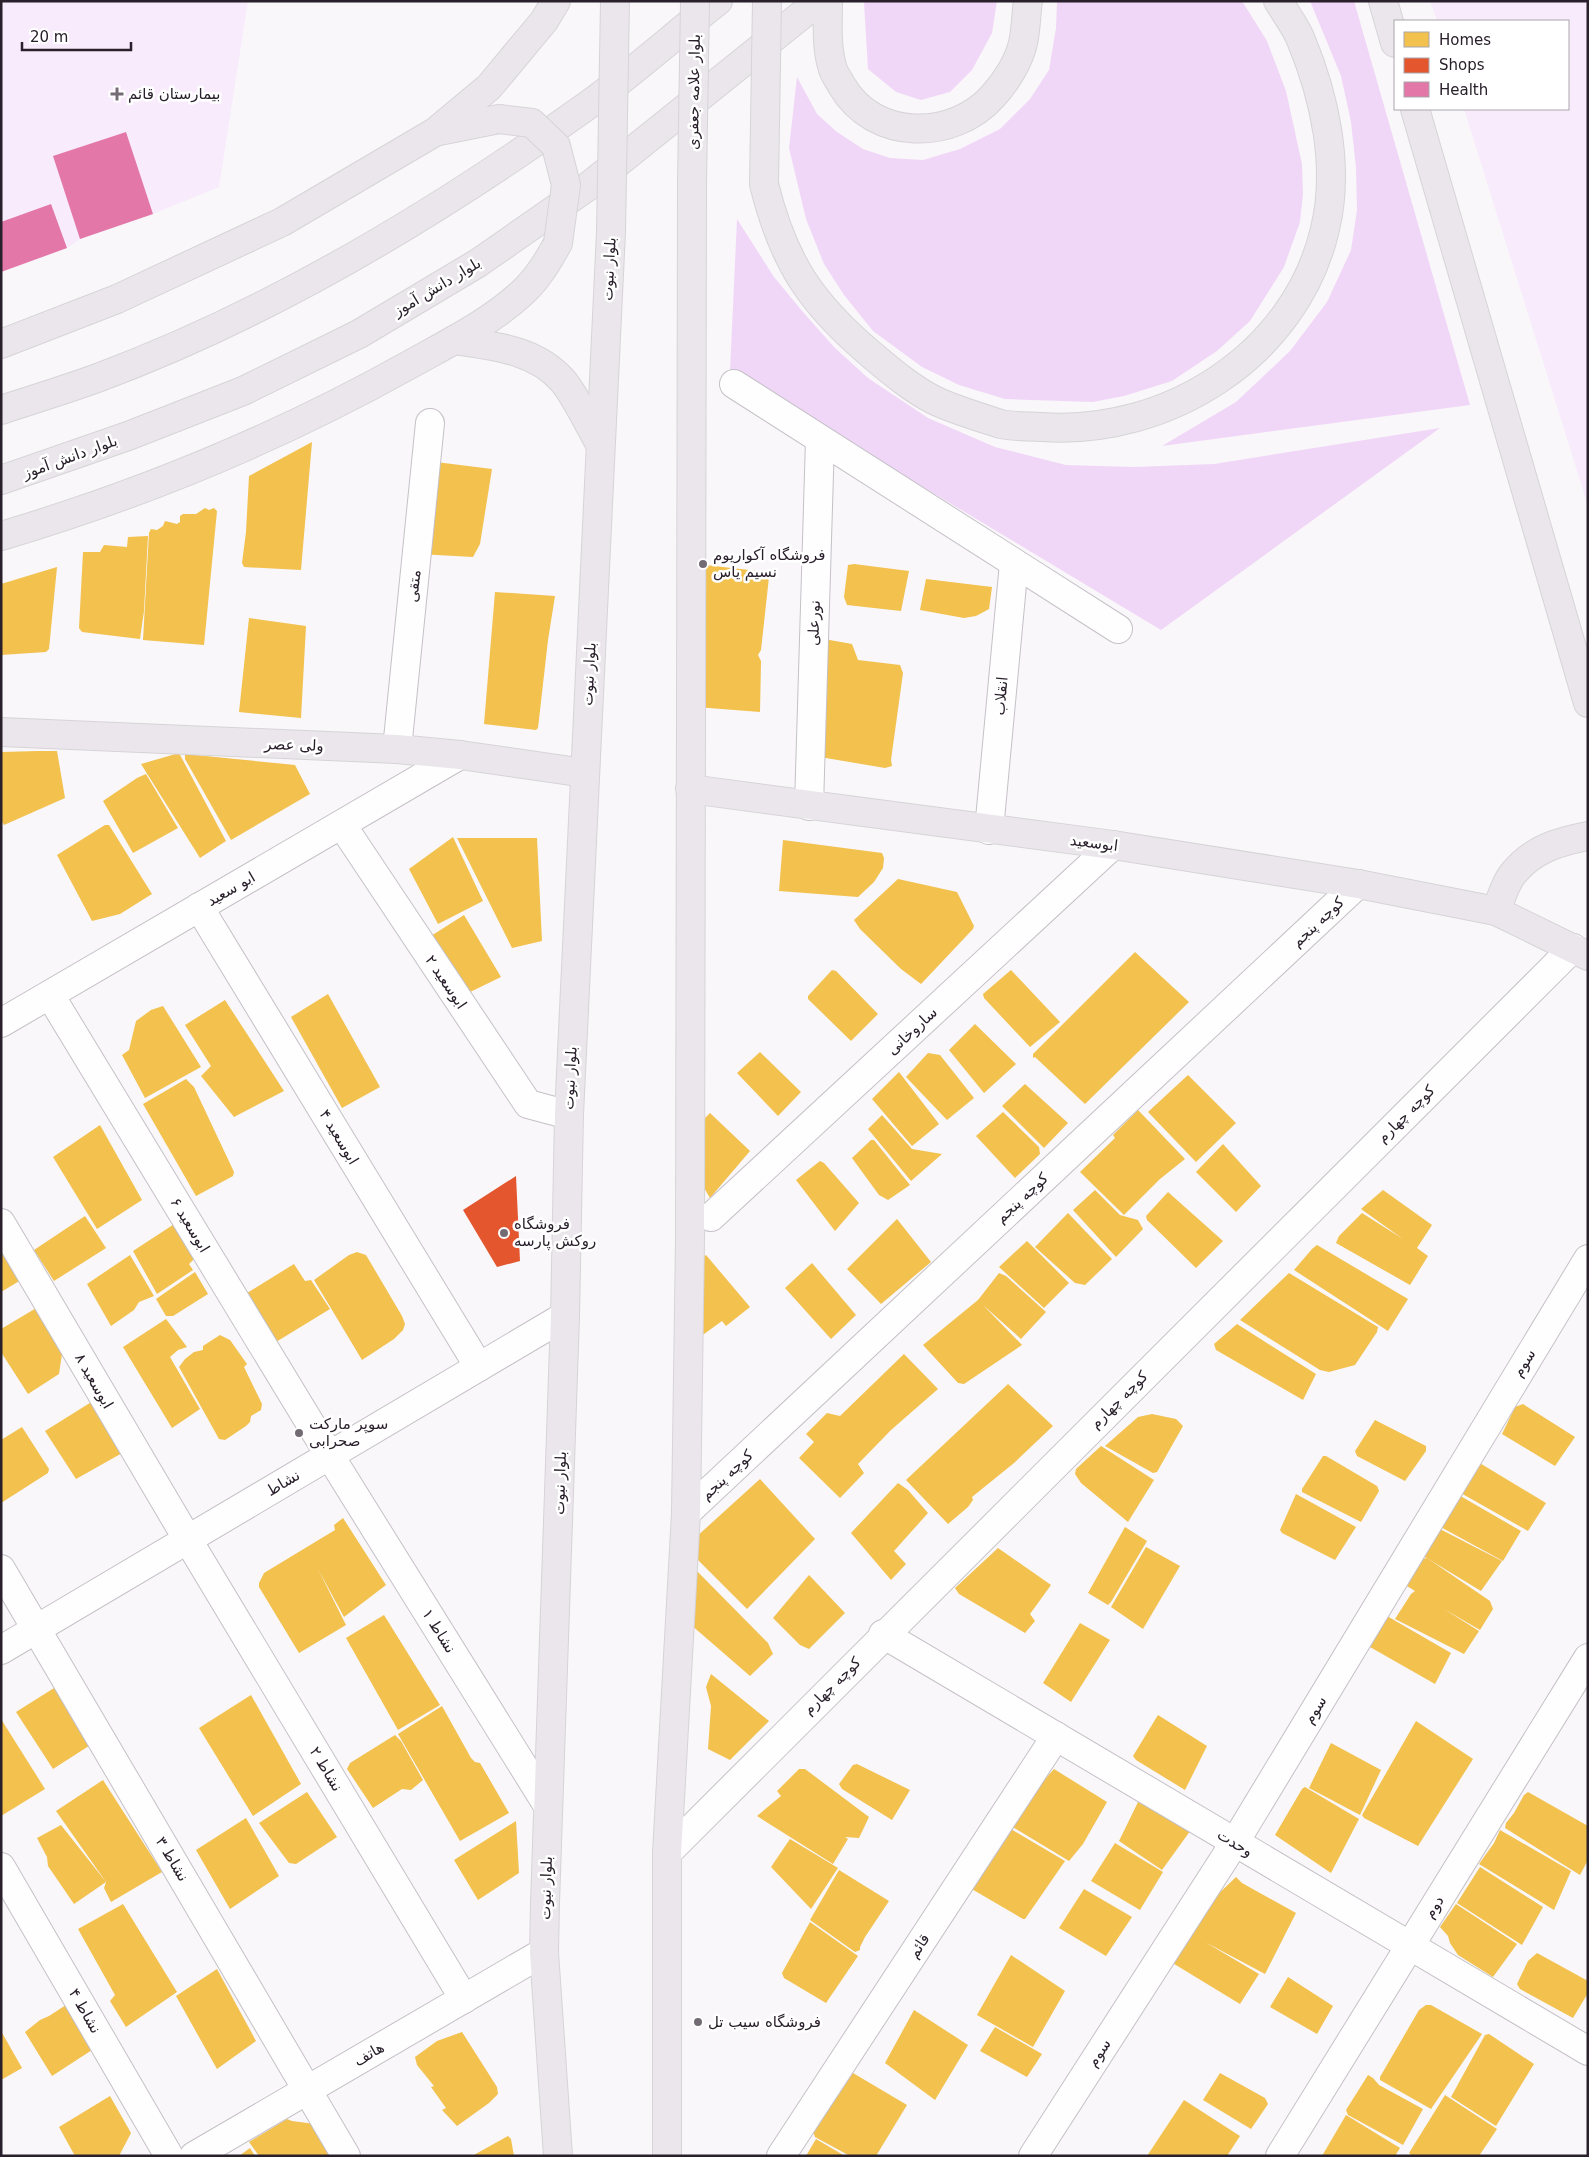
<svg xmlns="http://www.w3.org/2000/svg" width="1589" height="2157" viewBox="0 0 1589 2157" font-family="'DejaVu Sans','Noto Sans Arabic',sans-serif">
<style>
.built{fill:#f8ebfc}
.green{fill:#f1d7f7}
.homes{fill:#f2c14e}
.shops{fill:#e4572e}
.health{fill:#e377a8}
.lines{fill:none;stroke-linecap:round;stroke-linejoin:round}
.minor-casing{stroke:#c5c1c7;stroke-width:30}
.major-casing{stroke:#d6d4d7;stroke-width:30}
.minor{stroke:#fefefe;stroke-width:28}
.major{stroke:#ebe6ec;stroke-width:28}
.major-bridge-casing{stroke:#d6d4d7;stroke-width:30;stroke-linecap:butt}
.major-bridge{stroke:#ebe6ec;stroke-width:28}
.poi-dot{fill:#726b73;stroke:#fff;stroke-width:2}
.labels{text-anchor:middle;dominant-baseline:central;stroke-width:5;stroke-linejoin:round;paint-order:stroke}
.street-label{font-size:15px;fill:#29202b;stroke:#fff}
.poi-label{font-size:15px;fill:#29202b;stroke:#fff;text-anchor:start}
</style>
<rect width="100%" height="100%" fill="#f9f7fa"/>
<!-- built -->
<g class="built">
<polygon points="1,1 248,1 219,187 153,214 80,239 67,248 1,272"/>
<polygon points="1430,1 1588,1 1588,506 1464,109 1568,109 1568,21 1437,21"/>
</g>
<!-- green -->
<g class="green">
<polygon points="867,1 997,1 992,33 972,70 950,92 921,100 896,92 868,69 864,3"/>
<polygon points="1057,1 1242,1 1267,41 1286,91 1302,164 1303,194 1300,222 1284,267 1250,321 1217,351 1172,381 1124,396 1093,402 1005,399 959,385 922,367 873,331 844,295 824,264 806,219 789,148 797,77 817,114 837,132 863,149 890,158 923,160 960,149 1000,129 1030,99 1049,70 1056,28"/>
<polygon points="1310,1 1354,1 1470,405 1162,446 1236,402 1290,351 1327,302 1351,250 1357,210 1356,168 1351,122 1341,76"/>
<polygon points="737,219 774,277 803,312 834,347 868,378 928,418 995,447 1066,465 1134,467 1214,464 1440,428 1161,630 730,371"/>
</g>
<!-- homes -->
<g class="homes">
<polygon points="312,442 301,570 244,567 242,563 246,532 249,476"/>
<polygon points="428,461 492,469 480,544 473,557 419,554"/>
<polygon points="205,508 209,510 214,508 217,511 204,645 143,640 149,533 151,529 157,530 163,526 165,521 177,524 180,522 180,516 183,514 196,514"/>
<polygon points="148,536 144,611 140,639 82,632 79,628 83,552 100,552 104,545 127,547 128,537"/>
<polygon points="697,564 766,572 769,577 761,650 758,655 761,661 760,712 696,707"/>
<polygon points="854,564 909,571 901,611 847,605 844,597 848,565"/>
<polygon points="57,567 49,649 46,652 1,655 1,584"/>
<polygon points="926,579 992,587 989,609 976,616 964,618 920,610"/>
<polygon points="495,592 555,596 548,640 538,728 536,730 484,724"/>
<polygon points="249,618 306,626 301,718 239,712"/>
<polygon points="824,639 852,644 858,660 900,665 903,673 891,760 892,766 885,768 814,756"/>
<polygon points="38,751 57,751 65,798 4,825 1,820 1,752"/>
<polygon points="179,753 226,841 200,858 141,764"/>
<polygon points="185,754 295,765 310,794 231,840 185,759"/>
<polygon points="146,774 178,828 133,853 103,801 137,778"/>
<polygon points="105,825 109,825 152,894 120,914 92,921 57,855"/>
<polygon points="453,837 483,901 438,924 409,869"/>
<polygon points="457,838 537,838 542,941 512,948"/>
<polygon points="783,840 882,853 884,858 883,868 874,882 858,897 779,891"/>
<polygon points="898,879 957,892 974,926 973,929 921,984 901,969 860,929 854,920"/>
<polygon points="464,915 501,977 466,994 431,936"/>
<polygon points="1135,952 1189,1002 1085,1104 1035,1057 1033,1058 1033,1054"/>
<polygon points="832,970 836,971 878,1014 851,1041 808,999 808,996"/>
<polygon points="1011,970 1060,1022 1030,1047 984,998 983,994"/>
<polygon points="328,994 380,1087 342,1108 291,1017"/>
<polygon points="225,1000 284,1091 234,1117 201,1076 211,1066 185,1025"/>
<polygon points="163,1006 201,1067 145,1098 122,1055 129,1050 136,1021 151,1010"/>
<polygon points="975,1024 1016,1064 984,1093 949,1050"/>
<polygon points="760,1052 801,1092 778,1116 737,1073"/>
<polygon points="928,1053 940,1055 974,1098 947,1120 906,1077"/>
<polygon points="899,1072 939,1124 912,1146 872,1099"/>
<polygon points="1188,1075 1236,1123 1196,1162 1148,1112"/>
<polygon points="186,1079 194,1087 234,1172 233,1176 196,1196 143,1104"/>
<polygon points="1025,1084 1068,1123 1044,1148 1002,1106"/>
<polygon points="1138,1110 1185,1159 1160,1179 1124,1215 1080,1172 1115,1138 1113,1135"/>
<polygon points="1003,1112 1039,1147 1040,1154 1015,1178 976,1136"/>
<polygon points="710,1113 750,1151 710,1198 703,1186 703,1120"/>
<polygon points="882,1115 912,1149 942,1154 911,1181 868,1129"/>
<polygon points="100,1125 142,1200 97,1229 53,1157"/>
<polygon points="871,1140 874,1140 910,1185 888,1200 879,1195 852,1158"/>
<polygon points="1223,1144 1261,1186 1236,1212 1196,1172"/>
<polygon points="820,1161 824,1163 859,1203 835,1231 796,1180"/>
<polygon points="1095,1190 1120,1215 1138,1220 1143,1229 1116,1257 1073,1210"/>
<polygon points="1383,1190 1432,1225 1417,1248 1428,1256 1410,1285 1336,1243 1339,1236 1362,1213 1403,1239 1361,1209"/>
<polygon points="1168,1192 1223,1241 1196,1268 1147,1220 1146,1216"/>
<polygon points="1068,1213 1112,1259 1085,1285 1075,1283 1035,1247"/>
<polygon points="85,1216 106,1248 54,1281 34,1250"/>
<polygon points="182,1219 196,1257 189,1264 193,1270 157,1294 133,1251"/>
<polygon points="897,1219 931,1262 881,1304 847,1269"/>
<polygon points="1,1234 26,1277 1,1292"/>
<polygon points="1027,1241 1069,1283 1044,1308 999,1267"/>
<polygon points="1317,1245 1408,1299 1388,1331 1294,1270 1312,1249"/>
<polygon points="357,1252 366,1255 402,1316 405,1324 403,1330 394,1339 362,1360 314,1280 349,1255"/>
<polygon points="130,1255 154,1296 139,1302 134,1310 111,1326 87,1284"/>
<polygon points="706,1255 750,1307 726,1326 722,1321 704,1334 697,1332 696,1261"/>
<polygon points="812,1263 856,1315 831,1339 785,1288"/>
<polygon points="294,1264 305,1281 311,1280 330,1309 276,1342 247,1293"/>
<polygon points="195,1272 208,1294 173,1316 166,1316 156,1299"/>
<polygon points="999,1273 1006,1276 1046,1312 1021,1339 983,1305 1022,1345 964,1384 958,1383 923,1345 978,1300"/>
<polygon points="1289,1273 1378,1327 1377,1332 1355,1365 1329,1372 1320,1370 1240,1320"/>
<polygon points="38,1307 63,1347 59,1374 28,1394 1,1352 1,1329"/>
<polygon points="166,1319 187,1347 178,1350 170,1357 200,1409 172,1428 123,1347"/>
<polygon points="1237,1324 1316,1374 1303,1400 1216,1350 1214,1344"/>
<polygon points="220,1335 230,1340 247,1364 244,1367 262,1404 261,1410 251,1416 250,1422 246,1426 225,1440 219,1439 179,1367 185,1359 194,1352 203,1350 203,1346"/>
<polygon points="904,1354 938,1389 891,1430 858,1464 864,1473 840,1498 799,1458 814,1442 806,1434 827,1413 840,1416"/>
<polygon points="1008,1384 1053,1426 1014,1463 972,1497 973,1500 968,1507 948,1524 906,1480"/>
<polygon points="93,1401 124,1452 76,1479 45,1431"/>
<polygon points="1523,1404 1575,1437 1555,1466 1502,1434 1515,1407"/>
<polygon points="1152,1414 1176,1419 1183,1426 1157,1472 1153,1473 1105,1446 1138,1417"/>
<polygon points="1375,1420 1426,1446 1426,1451 1405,1481 1357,1456 1355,1451 1357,1448"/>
<polygon points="22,1427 49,1469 48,1473 1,1503 1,1440"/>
<polygon points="1101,1446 1154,1480 1128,1522 1081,1483 1075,1474 1076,1469"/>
<polygon points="1323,1456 1326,1456 1377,1486 1379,1491 1361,1522 1302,1492 1302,1489"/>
<polygon points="1478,1462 1546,1503 1528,1531 1459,1492"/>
<polygon points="760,1479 815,1539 747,1609 694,1556 695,1538"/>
<polygon points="898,1483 908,1490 928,1513 894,1551 906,1564 891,1580 851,1533"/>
<polygon points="1296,1494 1356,1527 1335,1560 1282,1533 1280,1530"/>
<polygon points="1457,1494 1521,1531 1503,1561 1437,1525"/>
<polygon points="343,1518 386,1585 344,1617 318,1569 346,1625 299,1653 259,1587 259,1583 264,1573 335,1530 334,1525"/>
<polygon points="1125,1527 1147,1541 1111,1602 1108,1605 1088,1593"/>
<polygon points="1436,1527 1502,1561 1481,1591 1420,1554"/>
<polygon points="1146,1547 1180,1566 1143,1629 1111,1607"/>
<polygon points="998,1548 1051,1585 1030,1614 1035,1621 1025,1633 959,1594 955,1588"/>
<polygon points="1427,1558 1490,1601 1493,1609 1480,1630 1444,1609 1479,1631 1464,1654 1395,1619 1411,1594 1415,1591 1407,1586 1422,1559"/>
<polygon points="689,1563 768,1643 773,1654 750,1676 690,1624"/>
<polygon points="809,1575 845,1613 809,1649 800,1645 773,1618"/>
<polygon points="384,1615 440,1705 398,1730 346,1638"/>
<polygon points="1387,1616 1451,1653 1435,1684 1370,1647"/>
<polygon points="1080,1623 1110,1640 1071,1702 1043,1683"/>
<polygon points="711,1674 769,1721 730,1760 708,1749 711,1706 706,1687"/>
<polygon points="62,1683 95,1742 53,1769 16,1712"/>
<polygon points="251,1695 301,1784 253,1816 199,1728"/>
<polygon points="442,1706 471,1758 475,1762 480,1763 509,1813 460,1841 398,1734"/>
<polygon points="1158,1715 1207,1746 1185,1790 1136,1760 1133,1756"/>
<polygon points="1,1719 45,1789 1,1816"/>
<polygon points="1416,1721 1473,1759 1418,1846 1364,1818 1362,1815"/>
<polygon points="395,1735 401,1741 423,1780 411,1790 402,1789 373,1808 347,1769 350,1763"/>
<polygon points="1331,1743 1381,1770 1360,1815 1309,1788"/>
<polygon points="857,1764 910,1790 892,1820 842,1789 839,1784 853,1765"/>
<polygon points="799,1769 805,1769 869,1817 859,1838 845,1837 848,1839 833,1864 757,1816 781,1796 777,1791"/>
<polygon points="1054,1769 1107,1802 1083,1844 1069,1861 1006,1823"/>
<polygon points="103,1780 162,1872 111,1902 104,1888 106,1882 56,1811"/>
<polygon points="1305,1787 1359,1819 1331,1873 1275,1835 1302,1789"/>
<polygon points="307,1792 337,1837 296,1864 289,1863 259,1823"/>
<polygon points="1528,1792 1588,1826 1588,1860 1580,1875 1505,1828 1506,1823 1514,1813 1524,1795"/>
<polygon points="1141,1796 1193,1827 1162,1870 1119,1841"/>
<polygon points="246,1818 279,1876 230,1909 196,1850"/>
<polygon points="516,1821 519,1873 478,1900 454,1860"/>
<polygon points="61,1825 106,1882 74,1904 48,1866 47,1857 37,1838"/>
<polygon points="1004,1825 1065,1861 1025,1919 1023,1919 970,1888"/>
<polygon points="1500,1830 1571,1871 1554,1910 1479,1864 1494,1843"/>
<polygon points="790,1839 838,1868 811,1909 771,1867"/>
<polygon points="1115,1843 1163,1872 1140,1910 1091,1881"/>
<polygon points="1480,1867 1543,1907 1522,1945 1457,1903"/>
<polygon points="839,1870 889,1901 865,1937 860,1947 860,1950 855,1952 810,1920"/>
<polygon points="1236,1877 1242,1883 1296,1913 1265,1974 1205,1942 1259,1974 1240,2004 1166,1959 1210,1902"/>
<polygon points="1084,1889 1132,1917 1106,1956 1059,1928"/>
<polygon points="123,1904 177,1992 126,2027 110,2001 115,1995 78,1929"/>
<polygon points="1456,1904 1517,1944 1493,1977 1458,1955 1450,1943 1448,1936 1440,1927"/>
<polygon points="810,1922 858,1956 826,2003 784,1978 782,1973"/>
<polygon points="1537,1953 1588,1981 1588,1993 1573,2018 1520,1989 1517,1984 1528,1961"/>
<polygon points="1011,1955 1065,1991 1033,2047 977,2015"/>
<polygon points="217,1969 256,2041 217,2069 176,1996"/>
<polygon points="1288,1977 1333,2006 1317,2034 1270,2007"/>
<polygon points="66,2005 92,2050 52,2076 25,2032 40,2020 49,2016"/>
<polygon points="1426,2005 1431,2005 1482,2034 1431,2109 1380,2080 1380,2077 1419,2010"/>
<polygon points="914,2010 968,2045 935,2100 885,2063"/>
<polygon points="995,2027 1042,2054 1027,2077 980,2051"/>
<polygon points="1,2031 22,2068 1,2080"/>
<polygon points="462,2032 497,2087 498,2094 489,2103 457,2126 442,2110 446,2108 431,2087 434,2086 417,2065 415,2057 437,2041"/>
<polygon points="1489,2034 1534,2064 1496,2126 1451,2097 1485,2035"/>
<polygon points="853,2073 907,2105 876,2156 850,2156 815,2137 813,2132"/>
<polygon points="1220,2073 1265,2098 1268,2104 1251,2129 1203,2100"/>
<polygon points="1368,2075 1373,2078 1379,2085 1423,2109 1403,2145 1348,2115 1346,2110"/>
<polygon points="1445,2095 1497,2129 1479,2156 1412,2156 1409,2153"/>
<polygon points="110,2096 131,2133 119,2156 75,2156 59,2127"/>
<polygon points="1184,2100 1240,2136 1227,2156 1147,2156"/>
<polygon points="1346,2115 1400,2148 1395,2156 1322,2156"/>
<polygon points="287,2119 292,2121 315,2124 329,2151 329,2155 259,2156 249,2142"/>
<polygon points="508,2136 511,2139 514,2156 472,2156"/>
<polygon points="816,2139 845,2156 806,2156"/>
<polygon points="250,2148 255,2156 239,2156"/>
</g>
<!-- shops -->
<polygon class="shops" points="516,1176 520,1261 497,1267 463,1210"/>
<!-- health -->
<g class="health">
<polygon points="126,132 153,214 80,239 53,156"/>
<polygon points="51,204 67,248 1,272 1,222"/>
</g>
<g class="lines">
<!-- minor casing -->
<g class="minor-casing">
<g id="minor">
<polyline points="734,384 1118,629"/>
<polyline points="397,749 430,423"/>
<polyline points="809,806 820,440"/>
<polyline points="342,825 528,1104 569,1115"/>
<polyline points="989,830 1014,563"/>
<polyline points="199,907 479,1367"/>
<polyline points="50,995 330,1456 548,1806"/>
<polyline points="1,1023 460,755"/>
<polyline points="711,1217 1113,845"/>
<polyline points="1,1223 188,1540 464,1999"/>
<polyline points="686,1513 1358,884"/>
<polyline points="1,1569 346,2156"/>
<polyline points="883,1634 1588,2051"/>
<polyline points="1,1650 565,1316"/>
<polyline points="667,1853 1573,948"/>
<polyline points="1,1867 169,2156"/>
<polyline points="194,2156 544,1952"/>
<polyline points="781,2156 1056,1736"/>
<polyline points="1033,2156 1235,1842 1588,1259"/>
<polyline points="1280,2156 1588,1658"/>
</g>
</g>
<!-- major casing -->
<g class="major-casing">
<g id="major">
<path d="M828,1C828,23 826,45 832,66C833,73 839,80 842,86C874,141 953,141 993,96C1006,82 1019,61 1023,43C1026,30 1026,15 1028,1"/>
<polyline points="1383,1 1395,43"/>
<polyline points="1415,109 1588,703"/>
<polyline points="439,131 499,119"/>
<path d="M764,184C783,262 811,304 873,356C891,371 912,389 934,400C952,409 982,418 1001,424C1014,427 1029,426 1042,427C1167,436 1296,355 1325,229C1340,167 1325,98 1301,40C1296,27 1286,14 1278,1"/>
<path d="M454,340C493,346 535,349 563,381C575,395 590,427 600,444"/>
<polyline points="1,344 117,299 282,222 435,132 489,87 544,21 556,1"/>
<path d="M1,410C34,399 68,389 100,377C269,314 434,215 581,110C628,77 672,37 718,1"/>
<polyline points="1,480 128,436 243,391 359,334 478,263 590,185 819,1"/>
<path d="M1,536C143,494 280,437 409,365C448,343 490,323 523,292C538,278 548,261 558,243"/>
<polyline points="1,732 397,749 460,755 585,773"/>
<polyline points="690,789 1113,845 1358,884 1496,911"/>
<path d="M1588,836C1558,842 1532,849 1512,875C1505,884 1501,899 1496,911L1588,956"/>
<polyline points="558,2156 544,1952 545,1903 565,1316 569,1115 611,232"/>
<polyline points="667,2156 667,1853 686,1513 690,1239 692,183"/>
</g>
</g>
<!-- minor -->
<use href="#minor" class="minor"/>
<!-- major -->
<use href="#major" class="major"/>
<!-- major-bridge casing -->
<g class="major-bridge-casing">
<g id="major-bridge">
<polyline points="499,119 532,123 556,146 566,185 558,243"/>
<polyline points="692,183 695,1"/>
<polyline points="764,184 767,1"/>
<polyline points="611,232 615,1"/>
</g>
</g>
<!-- major-bridge -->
<use href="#major-bridge" class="major-bridge"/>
</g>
<!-- markers -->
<g class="poi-dot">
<path d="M114.5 86.5h5v5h5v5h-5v5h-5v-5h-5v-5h5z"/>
<circle cx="703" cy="564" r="5"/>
<circle cx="504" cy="1233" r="5"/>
<circle cx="299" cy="1433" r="5"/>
<circle cx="698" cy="2022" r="5"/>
</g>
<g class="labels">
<!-- street labels -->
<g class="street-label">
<text transform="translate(694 92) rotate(-89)">بلوار علامه جعفری</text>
<text transform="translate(609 269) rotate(-87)">بلوار نبوت</text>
<text transform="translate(437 287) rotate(-31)">بلوار دانش آموز</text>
<text transform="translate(70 457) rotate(-20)">بلوار دانش آموز</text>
<text transform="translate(414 586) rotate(-84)">متقی</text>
<text transform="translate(814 623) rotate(-88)">نورعلی</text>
<text transform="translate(589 674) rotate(-87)">بلوار نبوت</text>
<text transform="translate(1001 696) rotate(-85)">انقلاب</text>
<text transform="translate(294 745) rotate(2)">ولی عصر</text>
<text transform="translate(1094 843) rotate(7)">ابوسعید</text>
<text transform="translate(231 889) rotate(-30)">ابو سعید</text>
<text transform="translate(1318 922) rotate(-43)">کوچه پنجم</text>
<text transform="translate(446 982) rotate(56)">ابوسعید ۲</text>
<text transform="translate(912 1031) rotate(-43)">ساروخانی</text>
<text transform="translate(570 1078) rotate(-87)">بلوار نبوت</text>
<text transform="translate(1406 1114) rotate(-45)">کوچه چهارم</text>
<text transform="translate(339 1137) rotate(59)">ابوسعید ۴</text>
<text transform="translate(1022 1198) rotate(-43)">کوچه پنجم</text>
<text transform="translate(190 1225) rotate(59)">ابوسعید ۶</text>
<text transform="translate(1524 1363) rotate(-59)">سوم</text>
<text transform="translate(94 1381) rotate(60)">ابوسعید ۸</text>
<text transform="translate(1119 1400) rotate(-45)">کوچه چهارم</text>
<text transform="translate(727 1475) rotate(-43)">کوچه پنجم</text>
<text transform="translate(283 1483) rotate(-31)">نشاط</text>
<text transform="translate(560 1483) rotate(-88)">بلوار نبوت</text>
<text transform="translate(439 1631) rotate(58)">نشاط ۱</text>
<text transform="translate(832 1686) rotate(-45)">کوچه چهارم</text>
<text transform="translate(1315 1710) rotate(-59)">سوم</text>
<text transform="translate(326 1769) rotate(59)">نشاط ۲</text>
<text transform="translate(1235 1843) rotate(31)">وحدت</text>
<text transform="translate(172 1859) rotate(59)">نشاط ۳</text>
<text transform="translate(546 1888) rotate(-88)">بلوار نبوت</text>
<text transform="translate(1434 1907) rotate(-58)">دوم</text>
<text transform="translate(919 1946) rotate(-57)">قائم</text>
<text transform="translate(85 2011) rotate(60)">نشاط ۴</text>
<text transform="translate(1099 2053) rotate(-57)">سوم</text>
<text transform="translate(369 2054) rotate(-30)">هاتف</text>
</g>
<!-- poi labels -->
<g class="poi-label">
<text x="128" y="94">بیمارستان قائم</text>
<text x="713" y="555">فروشگاه آکواریوم<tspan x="713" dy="17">نسیم یاس</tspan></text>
<text x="514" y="1224">فروشگاه<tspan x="514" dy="17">روکش پارسه</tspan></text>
<text x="309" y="1424">سوپر مارکت<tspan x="309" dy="17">صحرابی</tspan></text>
<text x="708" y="2022">فروشگاه سیب تل</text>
</g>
</g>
<!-- border -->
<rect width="1589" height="2157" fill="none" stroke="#29202b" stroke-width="5"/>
<!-- legend -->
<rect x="1394" y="20" width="175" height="90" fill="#ffffff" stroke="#a9a6aa"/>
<rect x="1404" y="32" width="25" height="15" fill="#f2c14e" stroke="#a9a6aa"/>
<text x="1439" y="45" font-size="15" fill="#29202b">Homes</text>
<rect x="1404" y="58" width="25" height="15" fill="#e4572e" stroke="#a9a6aa"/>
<text x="1439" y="70" font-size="15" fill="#29202b">Shops</text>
<rect x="1404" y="82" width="25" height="15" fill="#e377a8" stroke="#a9a6aa"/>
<text x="1439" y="95" font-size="15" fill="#29202b">Health</text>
<!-- scale -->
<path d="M22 42v8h109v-8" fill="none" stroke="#29202b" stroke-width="2.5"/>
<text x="30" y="42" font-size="15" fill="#29202b" stroke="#ffffff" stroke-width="4" paint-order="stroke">20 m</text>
</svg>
